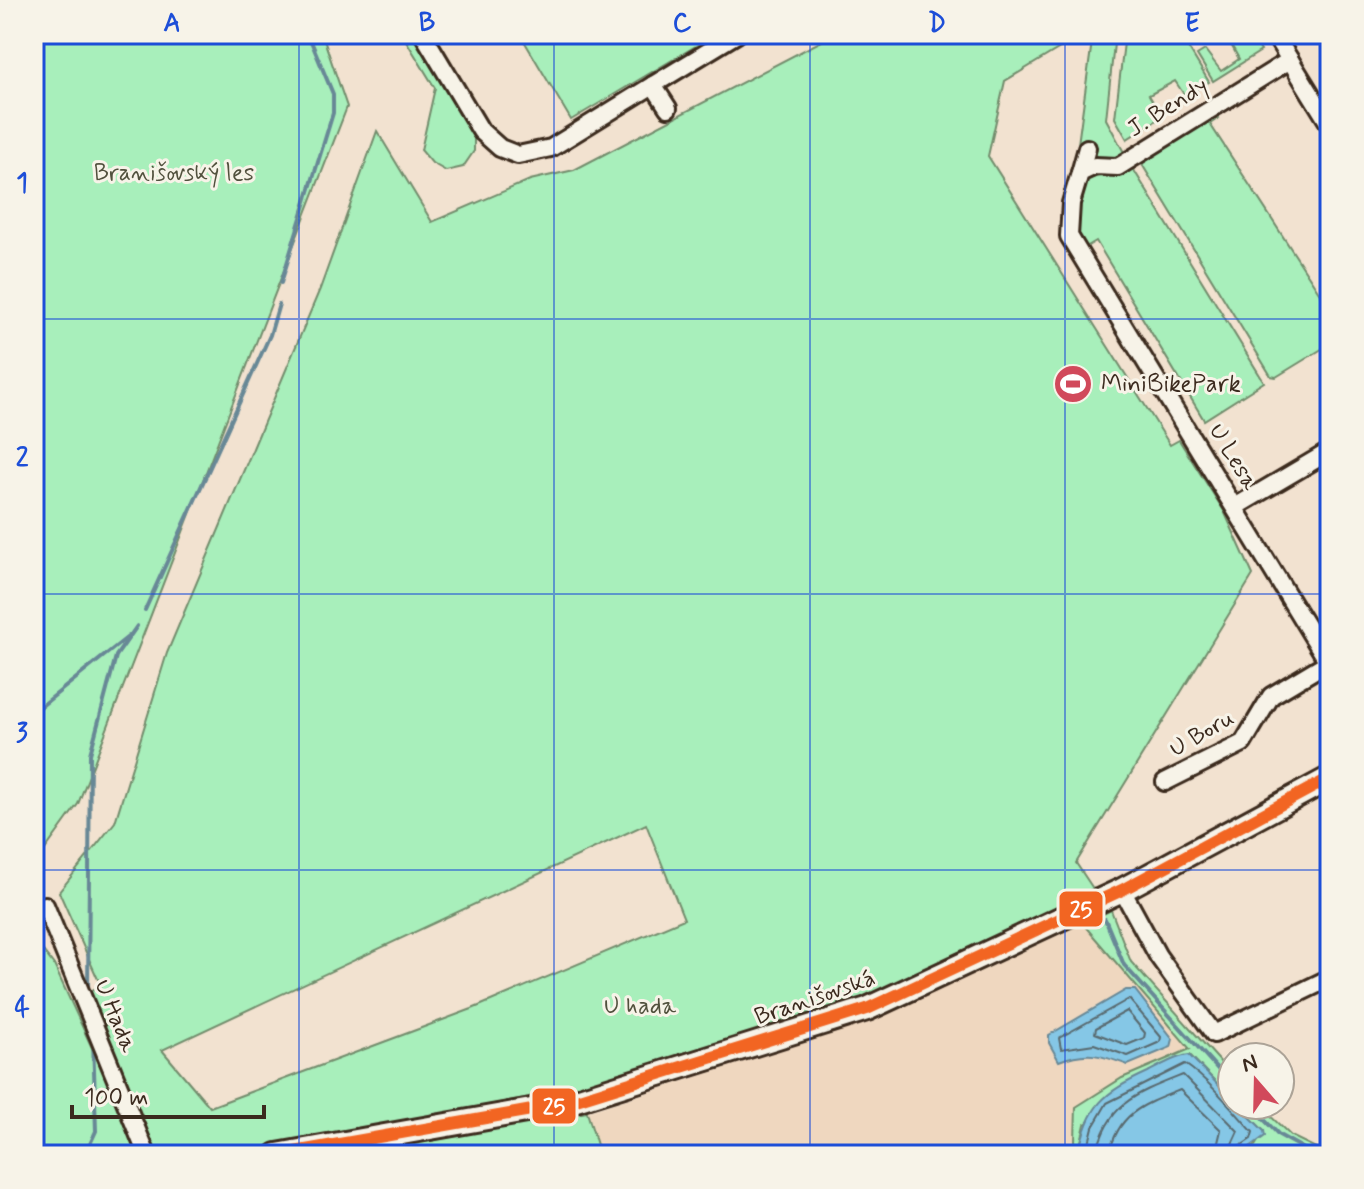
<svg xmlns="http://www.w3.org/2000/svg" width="1364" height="1189" viewBox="0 0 1364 1189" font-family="Mynerve,sans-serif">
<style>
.built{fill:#efd7bf}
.green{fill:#a8efbb;stroke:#728c6c;stroke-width:2;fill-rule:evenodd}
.water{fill:#85c7e6;stroke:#678896;stroke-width:2}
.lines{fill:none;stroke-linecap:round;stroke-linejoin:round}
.shore{stroke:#59696e;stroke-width:2}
.stream{stroke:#678896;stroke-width:4}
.street-casing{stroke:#3b2a1e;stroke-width:22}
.secondary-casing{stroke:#3b2a1e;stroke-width:28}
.street{stroke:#f7f3e8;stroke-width:16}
.secondary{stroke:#f7f3e8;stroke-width:22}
.bus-1-casing{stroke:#f7f3e8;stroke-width:18}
.bus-1{stroke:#f26522;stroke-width:12}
.grid{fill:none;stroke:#1d4ed8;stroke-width:2;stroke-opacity:0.55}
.labels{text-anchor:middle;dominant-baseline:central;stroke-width:6;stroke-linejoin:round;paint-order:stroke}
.street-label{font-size:24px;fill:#3b2a1e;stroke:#f7f3e8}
.park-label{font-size:24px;fill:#51513d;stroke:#f7f3e8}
.poi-label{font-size:24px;fill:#3b2a1e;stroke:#f7f3e8;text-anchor:start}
.line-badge{stroke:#f7f3e8;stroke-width:3}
.badge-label{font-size:22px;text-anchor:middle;font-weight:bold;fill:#fff}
.neatline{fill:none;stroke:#1d4ed8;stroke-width:3}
.grid-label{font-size:26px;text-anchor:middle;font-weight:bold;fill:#1d4ed8}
</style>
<rect width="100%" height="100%" fill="#f2e2d0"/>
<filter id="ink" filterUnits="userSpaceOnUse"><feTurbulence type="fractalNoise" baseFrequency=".0125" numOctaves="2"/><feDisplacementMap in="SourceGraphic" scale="16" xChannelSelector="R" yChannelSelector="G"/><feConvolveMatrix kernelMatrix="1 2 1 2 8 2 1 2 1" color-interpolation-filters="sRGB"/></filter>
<g filter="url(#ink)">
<!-- built -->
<polygon class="built" points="1083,924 1190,1049 1122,1078 1064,1155 600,1155 587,1112 869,1022"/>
<!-- green -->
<g class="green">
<polygon points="34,34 322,34 347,107 78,804 34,865"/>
<polygon points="402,34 413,34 474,136 474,151 463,167 446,171 432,163 421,150 435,88"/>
<polygon points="520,34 716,34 571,120"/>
<path d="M835,34H1083L1005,81L988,156L1170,445L1179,440L1224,511L1253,575L1076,863L1094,890L883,993L611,1081L235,1155H154L90,991L101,986L59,892L115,822L167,653L320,289L377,131L432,222L530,180L574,170ZM646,824L684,919L472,1009L210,1107L162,1050Z"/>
<polygon points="1093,34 1115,34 1106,119 1126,156 1111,163 1097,159 1094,147 1078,144"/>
<polygon points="1125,34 1180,34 1209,82 1185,96 1175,81 1149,95 1162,117 1127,139 1115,118"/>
<polygon points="1225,34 1250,34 1261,51 1213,81 1197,55 1205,50 1221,71 1239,59"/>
<polygon points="1216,112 1219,118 1210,124 1330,309 1330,344 1276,377 1271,376 1140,161"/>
<path d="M1132,167L1264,382L1204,420L1096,241L1081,250C1070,221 1075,207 1087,180C1103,173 1117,175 1132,167Z"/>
<polygon points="1111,910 1131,962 1232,1075 1232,1099 1190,1055 1085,1124 1078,1155 1064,1155 1075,1141 1076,1107 1122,1078 1190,1049 1083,924"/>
<polygon points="34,939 54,965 141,1155 34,1155"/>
<polygon points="1238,1105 1259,1105 1291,1136 1330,1155 1239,1155 1255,1146 1264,1131"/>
<polygon points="587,1112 600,1155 352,1155"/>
</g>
<!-- water -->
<g class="water">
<path d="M1126,990H1135L1173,1039L1171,1047L1128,1065C1101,1055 1087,1050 1059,1061L1049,1043V1035Z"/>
<path d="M1189,1055L1232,1099V1105H1238L1264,1131L1265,1136L1239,1155H1078C1089,1105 1102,1093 1148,1072C1161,1065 1175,1057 1189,1055Z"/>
</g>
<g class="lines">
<!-- shore -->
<g class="shore">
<polygon points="1129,999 1161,1037 1160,1042 1128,1056 1094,1044 1061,1049 1059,1038"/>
<polygon points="1127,1011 1145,1033 1144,1038 1127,1045 1095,1033 1096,1028"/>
<path d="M1086,1155L1093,1127L1107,1103L1185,1064C1211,1082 1232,1109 1253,1132L1251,1139L1239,1147L1237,1155"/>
<path d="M1096,1155C1108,1103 1135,1094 1183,1075L1238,1131L1227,1155"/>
<path d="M1109,1155C1118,1113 1142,1105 1180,1090L1221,1130L1215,1155"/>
</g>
<!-- stream -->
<g class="stream">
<polyline points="281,283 333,113 333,94 308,34"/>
<polyline points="145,610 270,335 279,304"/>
<polyline points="34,712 129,636"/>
<polyline points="1105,919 1124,965 1232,1085"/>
<polyline points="88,992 90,754 116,656 137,626"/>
<polyline points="1250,1105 1279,1135 1315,1155"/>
<polyline points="85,1155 96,1131 93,1040"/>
</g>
<!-- street casing -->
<g class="street-casing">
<g id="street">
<polyline points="423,34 481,131 500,148 518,155 551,148 653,85"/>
<polyline points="1274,34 1330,125"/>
<polyline points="1290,60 1118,167 1095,166 1080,173 1071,203 1069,236 1330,665"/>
<polyline points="668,108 653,85 737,34"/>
<polyline points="1080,173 1087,148"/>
<polyline points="1235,507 1330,451"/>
<polyline points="1165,782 1243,743 1271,696 1328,662"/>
<polyline points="1122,890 1158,956 1214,1034 1330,978"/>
<polyline points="34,909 45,905 147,1155"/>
</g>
</g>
<!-- secondary casing -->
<g class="secondary-casing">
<polyline id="secondary" points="277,1155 560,1105 867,1009 1122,890 1330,778"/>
</g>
<!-- street -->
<use href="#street" class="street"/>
<!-- secondary -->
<use href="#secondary" class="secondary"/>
<!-- bus-1 casing -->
<g class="bus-1-casing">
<polyline id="bus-1" points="277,1155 560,1105 867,1009 1122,890 1330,778"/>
</g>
<!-- bus-1 -->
<use href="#bus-1" class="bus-1"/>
</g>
</g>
<!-- grid -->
<path class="grid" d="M299,34V1155M554,34V1155M810,34V1155M1065,34V1155M34,319H1330M34,594H1330M34,870H1330"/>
<!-- icons -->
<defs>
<g id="stadium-disc" transform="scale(2)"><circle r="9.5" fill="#d1495b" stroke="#f7f3e8"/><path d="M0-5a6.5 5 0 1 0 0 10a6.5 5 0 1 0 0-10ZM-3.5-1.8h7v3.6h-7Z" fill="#fff"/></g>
</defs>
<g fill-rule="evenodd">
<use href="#stadium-disc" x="1073" y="384"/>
</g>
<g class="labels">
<!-- street labels -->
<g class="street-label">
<text transform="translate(1168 108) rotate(-32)">J. Bendy</text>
<text transform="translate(1233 457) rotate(59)">U Lesa</text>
<text transform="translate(1202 734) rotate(-30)">U Boru</text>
<text transform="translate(815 998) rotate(-19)">Branišovská</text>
<text transform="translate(115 1016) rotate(68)">U Hada</text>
</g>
<!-- park labels -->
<g class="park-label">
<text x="174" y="173">Branišovský les</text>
<text x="640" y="1006">U hada</text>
</g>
<!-- poi labels -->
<g class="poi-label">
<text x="1101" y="384">MiniBikePark</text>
</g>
</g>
<g class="line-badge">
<rect x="1058" y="890" width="46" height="38" rx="8" fill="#f26522"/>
<rect x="531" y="1087" width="46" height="38" rx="8" fill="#f26522"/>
</g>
<g class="badge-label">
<text x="1081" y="917">25</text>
<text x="554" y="1114">25</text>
</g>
<!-- margin -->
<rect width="1364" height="1189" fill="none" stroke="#f7f3e8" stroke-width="88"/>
<!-- north arrow -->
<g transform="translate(1256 1081) rotate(340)"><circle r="38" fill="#f7f3e8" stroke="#aca397" stroke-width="2"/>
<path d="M0-6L14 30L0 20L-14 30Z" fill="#d1495b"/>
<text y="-12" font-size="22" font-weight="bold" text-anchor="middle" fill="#3b2a1e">N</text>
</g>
<!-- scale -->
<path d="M72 1105v12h192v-12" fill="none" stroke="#3b2a1e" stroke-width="4"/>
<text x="84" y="1105" font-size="24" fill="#3b2a1e" stroke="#f7f3e8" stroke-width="6" paint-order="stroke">100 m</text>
<rect x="44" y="44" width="1276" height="1101" class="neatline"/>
<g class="grid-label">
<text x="172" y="31">A</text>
<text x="427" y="31">B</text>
<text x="682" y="31">C</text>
<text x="937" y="31">D</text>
<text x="1192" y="31">E</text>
<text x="22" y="191">1</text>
<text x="22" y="466">2</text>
<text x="22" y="741">3</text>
<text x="22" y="1016">4</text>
</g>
</svg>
